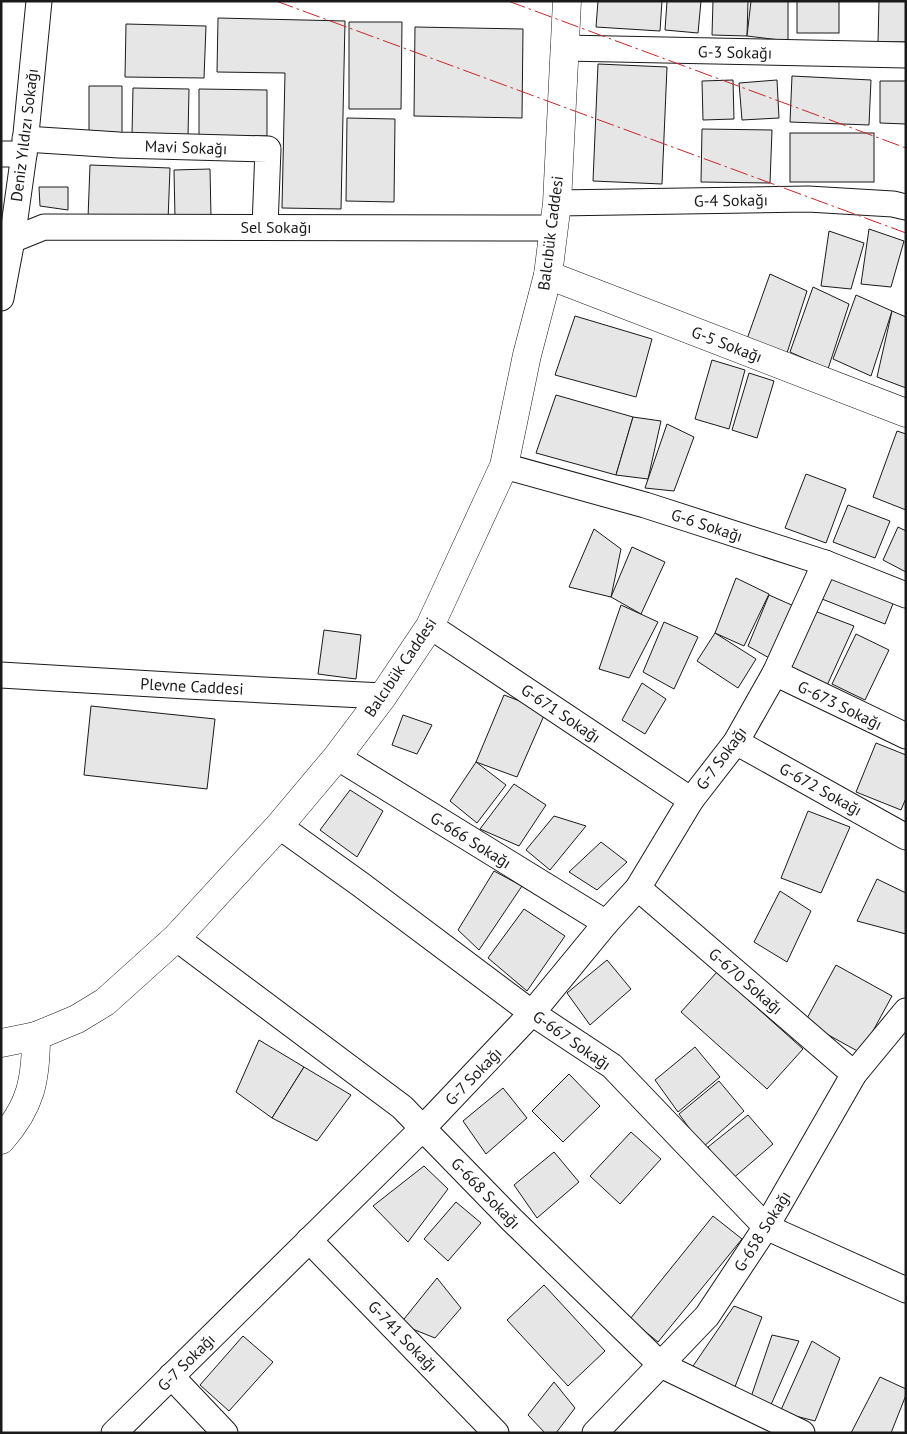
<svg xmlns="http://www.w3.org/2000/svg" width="907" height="1434" viewBox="0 0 907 1434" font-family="'PT Sans',sans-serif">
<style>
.building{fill:#e6e6e6;stroke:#1a1a1a}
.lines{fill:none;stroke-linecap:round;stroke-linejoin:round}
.street-casing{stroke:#1a1a1a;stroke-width:27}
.secondary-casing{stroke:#1a1a1a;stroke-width:29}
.street{stroke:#fff;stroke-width:25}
.secondary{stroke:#fff;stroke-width:28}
.power{stroke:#c62828;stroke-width:1;stroke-dasharray:18 4 2.5 4;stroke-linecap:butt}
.labels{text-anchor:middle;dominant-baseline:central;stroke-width:4;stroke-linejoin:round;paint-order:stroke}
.street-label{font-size:16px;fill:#1a1a1a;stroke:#fff}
</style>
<rect width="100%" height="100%" fill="#fff"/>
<!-- building -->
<g class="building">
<polygon points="598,1 662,1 660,31 596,27"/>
<polygon points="667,1 701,1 698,33 665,30"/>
<polygon points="713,1 748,1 747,36 712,35"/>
<polygon points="751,1 788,1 788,41 747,36"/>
<rect x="797" y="1" width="42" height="32"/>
<polygon points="879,1 906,1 906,42 878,42"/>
<polygon points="218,18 345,21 341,209 282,208 285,73 217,72"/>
<polygon points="349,22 402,22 401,109 349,109"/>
<polygon points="126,24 206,26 204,78 125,77"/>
<polygon points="415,27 523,29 522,118 414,116"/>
<polygon points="598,64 667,67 662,184 593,181"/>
<polygon points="792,76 871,80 869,125 790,122"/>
<polygon points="733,80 734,119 703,120 702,81"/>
<polygon points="777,80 779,118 742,120 739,83"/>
<polygon points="880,81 906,81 906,124 880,123"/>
<polygon points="89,86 122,86 122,137 89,136"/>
<polygon points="133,88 189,89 188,136 132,134"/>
<polygon points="199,89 267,90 267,136 199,136"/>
<polygon points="347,118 395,119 394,202 346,201"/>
<polygon points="702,129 772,130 770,183 701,182"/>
<rect x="790" y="133" width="84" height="49"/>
<polygon points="90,165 170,168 168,221 88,218"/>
<polygon points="210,169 211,217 175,218 174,170"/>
<polygon points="39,187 68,187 68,210 40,206"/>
<polygon points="869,229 904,241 891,287 861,284"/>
<polygon points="829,231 864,243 851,289 821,286"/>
<polygon points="770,274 807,291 786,356 747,339"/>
<polygon points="813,287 849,304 828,369 790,352"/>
<polygon points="856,295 892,311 871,376 833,359"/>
<polygon points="892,311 906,317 906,388 877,377"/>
<polygon points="575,316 652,339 636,397 555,375"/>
<polygon points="712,360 745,370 729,429 695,419"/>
<polygon points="749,373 774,381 757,438 732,430"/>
<polygon points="556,395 633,417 616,475 536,453"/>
<polygon points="633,417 661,421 648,479 616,475"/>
<polygon points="667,424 694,437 674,491 645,488"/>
<polygon points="897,431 906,434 906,510 873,497"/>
<polygon points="806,474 846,489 826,543 785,528"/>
<polygon points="848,505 890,521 875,558 833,542"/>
<polygon points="898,527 906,531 906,572 883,560"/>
<polygon points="594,529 621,549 611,597 569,587"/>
<polygon points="632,547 665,562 641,614 611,597"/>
<polygon points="833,572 896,596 885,624 822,599"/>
<polygon points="736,578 769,594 744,646 715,633"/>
<polygon points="769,595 803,610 778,663 748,646"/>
<polygon points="621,605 658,622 629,678 599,669"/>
<polygon points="812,610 854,626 824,692 784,677"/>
<polygon points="664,622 698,637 674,689 643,672"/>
<polygon points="324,630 361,635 356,679 318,674"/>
<polygon points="715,633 756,659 738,688 697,661"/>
<polygon points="856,634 889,650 865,700 832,684"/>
<polygon points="642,683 666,699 645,734 622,720"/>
<polygon points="504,695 546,711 517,777 476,762"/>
<polygon points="91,706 215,719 207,789 84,775"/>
<polygon points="403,715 432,725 417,754 392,745"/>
<polygon points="876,743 906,755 906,798 901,810 856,792"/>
<polygon points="476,762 506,785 477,823 450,801"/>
<polygon points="514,784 546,805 519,846 480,829"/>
<polygon points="350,790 383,811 357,857 320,830"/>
<polygon points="808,811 850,827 821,893 781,878"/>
<polygon points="554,816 586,826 550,870 526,850"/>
<polygon points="601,842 627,862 597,890 569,872"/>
<polygon points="494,871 522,886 479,950 458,930"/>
<polygon points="877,879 906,893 906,934 857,921"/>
<polygon points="780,891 811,911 787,962 754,942"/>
<polygon points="524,909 565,936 527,991 488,958"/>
<polygon points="607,960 631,989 590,1025 567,993"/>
<polygon points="836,965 892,996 861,1053 805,1022"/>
<polygon points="717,972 803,1049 767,1089 681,1012"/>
<polygon points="259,1040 304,1067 272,1118 236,1092"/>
<polygon points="695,1047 720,1077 678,1112 655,1080"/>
<polygon points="304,1067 351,1095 317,1141 272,1118"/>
<polygon points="569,1074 600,1106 563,1142 532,1111"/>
<polygon points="719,1081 744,1111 703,1147 679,1114"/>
<polygon points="503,1088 527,1118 486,1154 463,1121"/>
<polygon points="748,1115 773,1144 731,1180 708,1147"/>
<polygon points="631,1132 661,1159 620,1204 590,1176"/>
<polygon points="554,1152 579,1182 537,1218 514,1185"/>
<polygon points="424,1166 448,1189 408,1242 373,1206"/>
<polygon points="456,1202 481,1223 448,1261 424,1239"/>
<polygon points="713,1216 742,1239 658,1342 630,1319"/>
<polygon points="437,1278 461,1308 435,1338 400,1324"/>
<polygon points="544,1285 605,1351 568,1386 507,1320"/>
<polygon points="734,1306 762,1317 733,1392 691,1369"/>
<polygon points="772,1335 799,1341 770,1407 751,1397"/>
<polygon points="243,1336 273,1362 229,1411 200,1385"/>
<polygon points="812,1341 840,1358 815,1421 780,1412"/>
<polygon points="880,1377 906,1389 906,1395 891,1433 851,1433"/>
<polygon points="554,1382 575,1408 556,1433 545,1433 528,1415"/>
</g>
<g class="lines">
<!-- street casing -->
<g class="street-casing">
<g id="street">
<polyline points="564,48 906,55"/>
<polyline points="25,139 119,145 268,149 265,227"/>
<polyline points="1,154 24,154"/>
<polyline points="557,203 808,199 893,204 906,207"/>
<polyline points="1,240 12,240 44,227 553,228"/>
<polyline points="1,298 12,240 24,154 39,1"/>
<polyline points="504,466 645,505 825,563 906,595"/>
<polyline points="430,626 691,800"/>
<polyline points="775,673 906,736"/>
<polyline points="1,675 187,686 383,696"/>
<polyline points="736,742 906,837"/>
<polyline points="337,757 606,923"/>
<polyline points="279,826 360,884 532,1013 612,1066 766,1227 906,1290"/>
<polyline points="638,888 854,1074"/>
<polyline points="176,938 402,1107 512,1220 661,1365 802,1433"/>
<polyline points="309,1240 496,1433"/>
<polyline points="171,1376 225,1433"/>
<polyline points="114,1433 423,1128 532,1013 606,923 638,888 691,800 736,742 775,673 825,563"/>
<polyline points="595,1433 707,1316 766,1227 854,1074 906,1011"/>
</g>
</g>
<!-- secondary casing -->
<g class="secondary-casing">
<g id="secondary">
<polyline points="548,275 906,413"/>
<polyline points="1,1043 36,1036 77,1019 105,1002 176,938 279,826 337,757 383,696 430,626 504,466 527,355 548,275 557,203 567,1"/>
<path d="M1,1140C31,1106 36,1080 36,1036"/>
</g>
</g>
<!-- street -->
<use href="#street" class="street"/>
<!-- secondary -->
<use href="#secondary" class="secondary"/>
<!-- power -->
<g class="power">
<polyline points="276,1 906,233"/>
<polyline points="508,1 906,148"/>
</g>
</g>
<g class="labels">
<!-- street labels -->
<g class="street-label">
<text transform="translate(735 52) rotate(1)">G-3 Sokağı</text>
<text transform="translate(24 135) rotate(-83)">Deniz Yıldızı Sokağı</text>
<text transform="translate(186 147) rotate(2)">Mavi Sokağı</text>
<text transform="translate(731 200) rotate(-1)">G-4 Sokağı</text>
<text x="276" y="227">Sel Sokağı</text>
<text transform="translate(550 233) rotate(-83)">Balcıbük Caddesi</text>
<text transform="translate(727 344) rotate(21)">G-5 Sokağı</text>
<text transform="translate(707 525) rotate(18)">G-6 Sokağı</text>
<text transform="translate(400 667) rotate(-56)">Balcıbük Caddesi</text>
<text transform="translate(192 686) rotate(3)">Plevne Caddesi</text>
<text transform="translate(840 705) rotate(26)">G-673 Sokağı</text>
<text transform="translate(561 713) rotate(34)">G-671 Sokağı</text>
<text transform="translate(721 758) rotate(-54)">G-7 Sokağı</text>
<text transform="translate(821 789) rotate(29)">G-672 Sokağı</text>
<text transform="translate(471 840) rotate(32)">G-666 Sokağı</text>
<text transform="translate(746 981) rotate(41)">G-670 Sokağı</text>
<text transform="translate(572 1040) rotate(35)">G-667 Sokağı</text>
<text transform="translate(473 1076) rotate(-46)">G-7 Sokağı</text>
<text transform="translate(486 1193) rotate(46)">G-668 Sokağı</text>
<text transform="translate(762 1231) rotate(-58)">G-658 Sokağı</text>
<text transform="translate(403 1336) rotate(46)">G-741 Sokağı</text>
<text transform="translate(186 1362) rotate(-45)">G-7 Sokağı</text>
</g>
</g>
<!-- border -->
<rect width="907" height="1434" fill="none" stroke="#1a1a1a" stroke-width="5"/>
</svg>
